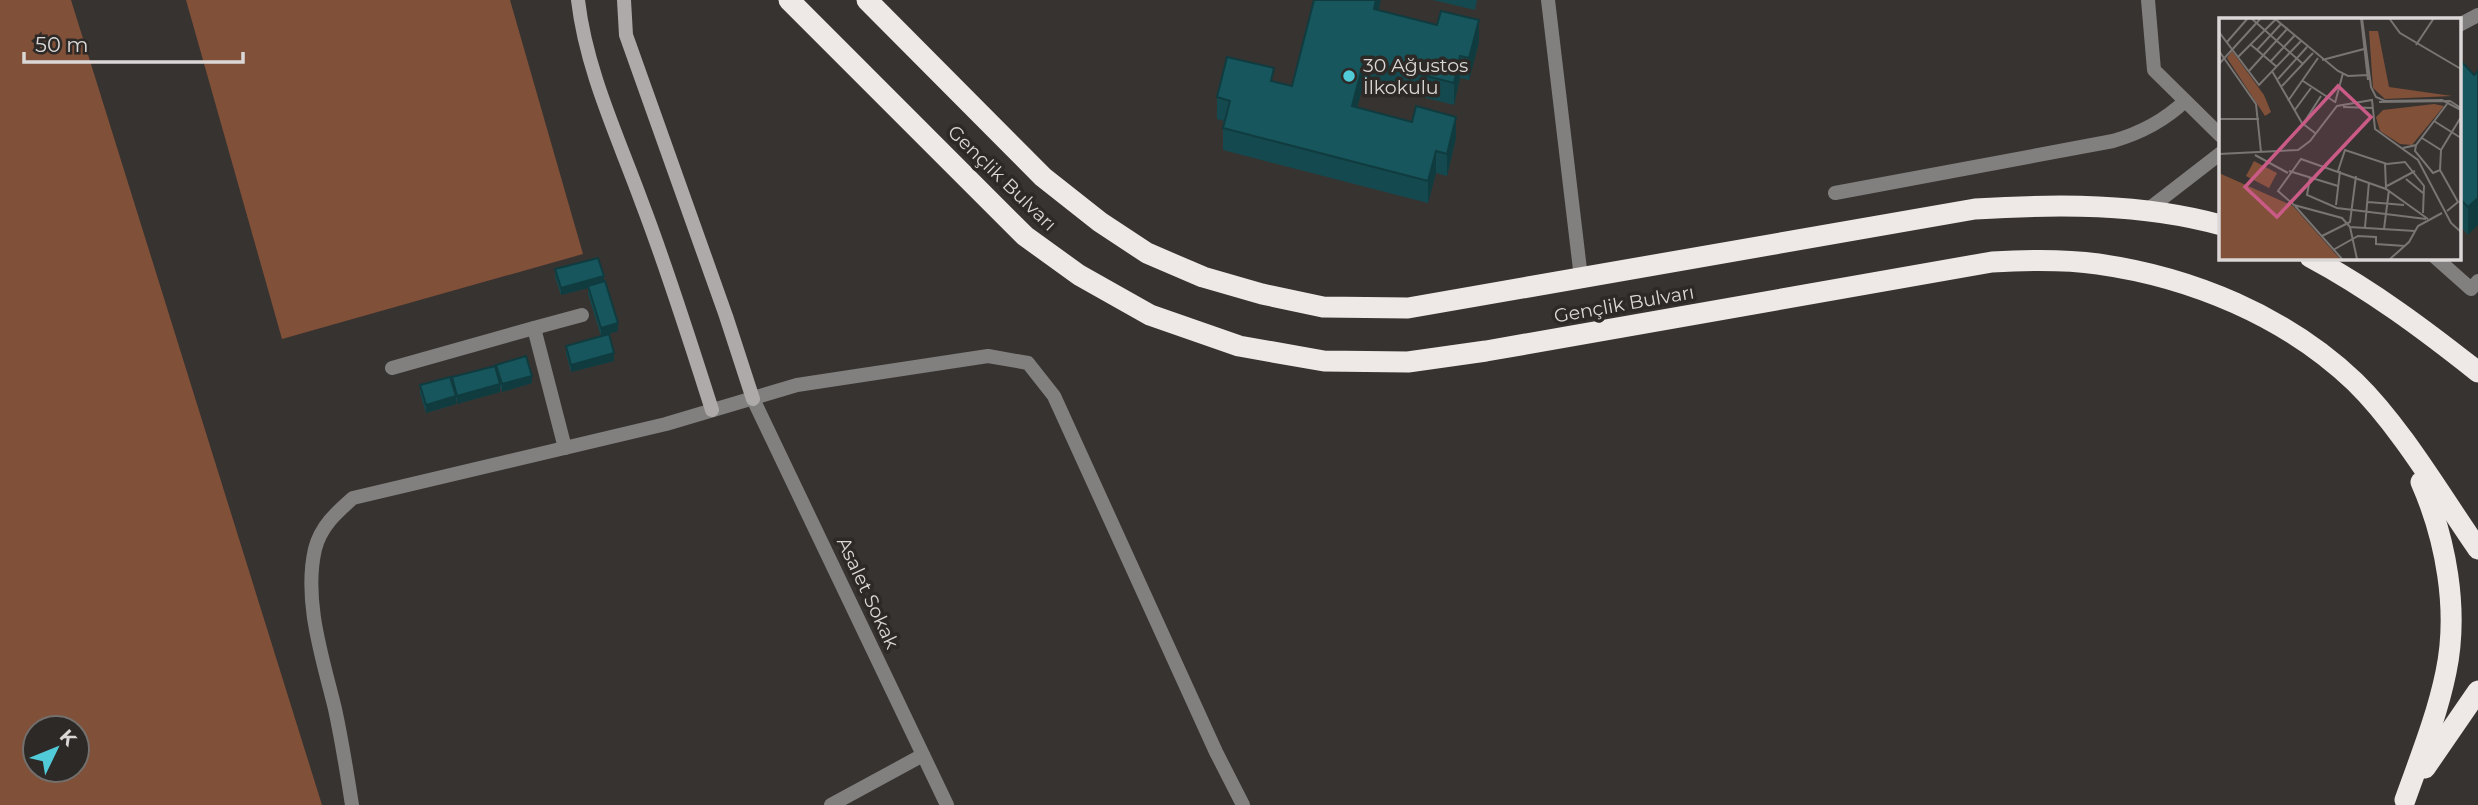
<svg xmlns="http://www.w3.org/2000/svg" width="2478" height="805" viewBox="0 0 2478 805" font-family="Montserrat,sans-serif">
<style>
.green{fill:#805038;fill-rule:evenodd}
.lines{fill:none;stroke-linecap:round;stroke-linejoin:round}
.lane{stroke:#82807f;stroke-width:14}
.street{stroke:#82807f;stroke-width:14}
.secondary{stroke:#adaaa9;stroke-width:14}
.highway{stroke:#eee9e6;stroke-width:21}
.wall{fill:#144a4f}
.shaded-wall{fill:#103c40}
.building{fill:#17565c;stroke:#103c40;stroke-width:2}
.poi-dot{fill:#52cbd8;stroke:#2d2927;stroke-width:2.5}
.labels{text-anchor:middle;dominant-baseline:central;stroke-width:7;stroke-linejoin:round;paint-order:stroke}
.poi-label{font-size:19px;fill:#dad7d6;stroke:#2d2927;text-anchor:start}
.street-label{font-size:19px;fill:#dad7d6;stroke:#2d2927}
.inset-road{fill:none;stroke:#787573;stroke-width:2}
.view{fill:#ca5b86;fill-opacity:0.15;stroke:#ca5b86;stroke-width:3.5}
.inset-edge{fill:none;stroke:#dad7d6;stroke-width:3.5}
</style>
<rect width="100%" height="100%" fill="#373331"/>
<!-- green -->
<g class="green">
<path d="M0,0H71L322,805H0ZM35,728H77V770H35Z"/>
<polygon points="186,0 510,0 583,254 282,339"/>
</g>
<g class="lines">
<!-- lane -->
<g class="lane">
<path d="M1835,193L2113,141C2141,133 2164,121 2185,101"/>
<polyline points="2435,257 2471,289 2478,281"/>
</g>
<!-- street -->
<g class="street">
<polyline points="1548,0 1581,278"/>
<polyline points="2148,0 2154,70 2221,136"/>
<polyline points="2459,25 2478,15"/>
<polyline points="2146,211 2221,153"/>
<polyline points="534,328 582,315"/>
<polyline points="392,368 534,328 565,448"/>
<polyline points="753,399 947,805"/>
<path d="M352,805C347,773 342,741 335,709C323,659 303,601 315,549C321,526 336,513 353,498L666,424L797,385L988,356L1028,363L1054,396L1216,752L1243,805"/>
<polyline points="831,805 923,755"/>
</g>
<!-- secondary -->
<g class="secondary">
<path d="M578,0C586,70 618,137 642,203C668,271 690,341 712,410"/>
<polyline points="624,0 626,35 726,316 753,399"/>
</g>
<!-- highway -->
<g class="highway">
<path d="M789,0L1025,236L1079,275L1150,315L1239,346L1324,361L1408,362L1486,351L1992,262C2027,260 2062,259 2098,264C2191,277 2286,316 2355,382C2401,427 2441,496 2478,549"/>
<path d="M867,0L1043,177L1100,222L1147,253L1203,277L1262,294L1323,307L1408,308L1975,209C2056,204 2141,203 2221,225"/>
<path d="M2310,257C2370,289 2425,330 2478,372"/>
<polyline points="2425,768 2478,691"/>
<path d="M2405,800C2420,758 2437,716 2446,672C2459,610 2446,539 2421,482"/>
</g>
</g>
<!-- wall -->
<g class="wall">
<polygon points="1433,0 1477,0 1475,10"/>
<polygon points="1379,10 1479,42 1469,80 1460,78 1454,105 1364,82 1357,108 1456,138 1447,176 1436,173 1428,203 1223,150 1223,128 1224,121 1217,119 1217,97 1274,82 1292,86"/>
<polygon points="2459,63 2474,75 2468,235 2459,225"/>
<polygon points="555,269 604,281 618,331 601,336 588,294 588,288 561,295 555,277"/>
<polygon points="566,346 614,361 571,372 566,354"/>
<polygon points="496,365 532,383 502,392 500,386 500,392 457,404 456,398 456,404 426,413 420,393 420,385 452,384 452,377 496,370"/>
</g>
<!-- shaded-wall -->
<g class="shaded-wall">
<polygon points="1376,0 1381,0 1374,31 1374,9"/>
<polygon points="1479,20 1479,42 1469,80 1469,58"/>
<polygon points="1460,56 1460,78 1454,105 1454,83"/>
<polygon points="1364,60 1364,82 1352,128 1352,106"/>
<polygon points="1456,117 1456,138 1447,176 1447,154"/>
<polygon points="1436,151 1436,173 1428,203 1428,181"/>
<polygon points="2478,198 2478,225 2468,235 2468,207"/>
<polygon points="604,276 604,284 561,295 561,288"/>
<polygon points="618,323 618,331 601,336 601,328"/>
<polygon points="614,353 614,361 571,372 571,365"/>
<polygon points="532,376 532,383 502,392 502,384"/>
<polygon points="500,384 500,392 457,404 457,396"/>
<polygon points="456,396 456,404 426,413 426,405"/>
</g>
<!-- building -->
<g class="building">
<polygon points="1314,0 1376,0 1374,9 1437,25 1441,11 1479,20 1469,58 1460,56 1454,83 1364,60 1352,106 1412,122 1416,106 1456,117 1447,154 1436,151 1428,181 1223,128 1230,101 1217,97 1227,57 1274,68 1271,81 1292,86"/>
<polygon points="2461,61 2474,75 2478,71 2478,198 2468,207 2459,198 2459,63"/>
<polygon points="598,258 604,276 561,288 555,269"/>
<polygon points="605,281 618,323 601,328 588,286"/>
<polygon points="609,334 614,353 571,365 566,346"/>
<polygon points="526,356 532,376 502,384 496,365"/>
<polygon points="495,366 500,384 457,396 452,377"/>
<polygon points="450,377 456,396 426,405 420,385"/>
</g>
<!-- markers -->
<circle class="poi-dot" cx="1349" cy="76" r="7"/>
<g class="labels">
<!-- poi labels -->
<g class="poi-label">
<text x="1363" y="65">30 Ağustos<tspan x="1363" dy="22">İlkokulu</tspan></text>
</g>
<!-- street labels -->
<g class="street-label">
<text transform="translate(1002 178) rotate(44)">Gençlik Bulvarı</text>
<text transform="translate(1624 304) rotate(-10)">Gençlik Bulvarı</text>
<text transform="translate(868 593) rotate(65)">Asalet Sokak</text>
</g>
</g>
<!-- overview -->
<g transform="translate(2219 18)">
<rect width="242" height="242" fill="#373331"/>
<path d="M150,13H159L170,69L233,78L166,81L154,70ZM13,33L45,77L52,94L46,98L8,40ZM215,86L225,88L193,127L181,126L161,113L157,99L164,92ZM35,143L58,155L50,170L27,158ZM0,155L74,188L121,241H0Z" fill="#805038"/>
<path class="inset-road" d="M32,0L84,46M55,0L119,53L129,58L149,57M142,0L149,62M143,0L152,69L157,79L166,83L223,82L242,92M170,0L181,15L242,51M0,14L40,67L82,23M8,24L29,0M31,26L58,49M197,27L215,0M38,32L62,6M0,33L37,86L42,134M19,39L57,1M103,42L145,31M52,43L76,17M0,46L42,0M30,53L69,10M53,53L83,105L96,115M59,61L88,29M84,63L116,84M63,68L94,35M69,83L99,40M160,84L231,83L242,90M116,85L124,55M124,89L154,90M75,93L92,70M0,101H40M215,103L242,120M84,106L102,78M203,120L222,132L221,152M197,127L196,133L214,155L221,152L239,184L228,193M184,130L197,127L228,86M222,132L242,99M0,136L79,132L91,123L118,88L153,82L156,111L199,142L232,205L242,214M36,137L69,155M166,145L167,170M70,153L119,168M119,153L126,132L168,146L186,144L205,168L204,195M91,160L88,177L118,190L207,201M187,161L204,175M168,168L196,153M149,184L185,187M117,187L121,153M76,188L123,241M131,209L138,241M146,209L150,164M165,211L170,172M196,213L131,209L123,200L75,187L59,173L82,141L167,171L209,201M103,218L131,204L137,158M114,232L139,218L157,219V226L186,228M171,241L190,224L199,208L223,195"/>
<path class="view" d="M119,68L152,99L58,199L26,169Z"/>
<rect width="242" height="242" class="inset-edge"/>
</g>
<!-- north arrow -->
<g transform="translate(56 749) rotate(47)"><circle r="33" fill="#2d2927" stroke="#726f6d" stroke-width="2"/>
<path d="M0-5L12 26L0 18L-12 26Z" fill="#52cbd8"/>
<text y="-10" font-size="19" font-weight="bold" text-anchor="middle" fill="#dad7d6">K</text>
</g>
<!-- scale -->
<path d="M24 52v10h219v-10" fill="none" stroke="#dad7d6" stroke-width="3.5"/>
<text x="35" y="52" font-size="21" fill="#dad7d6" stroke="#2d2927" stroke-width="5" paint-order="stroke">50 m</text>
</svg>
